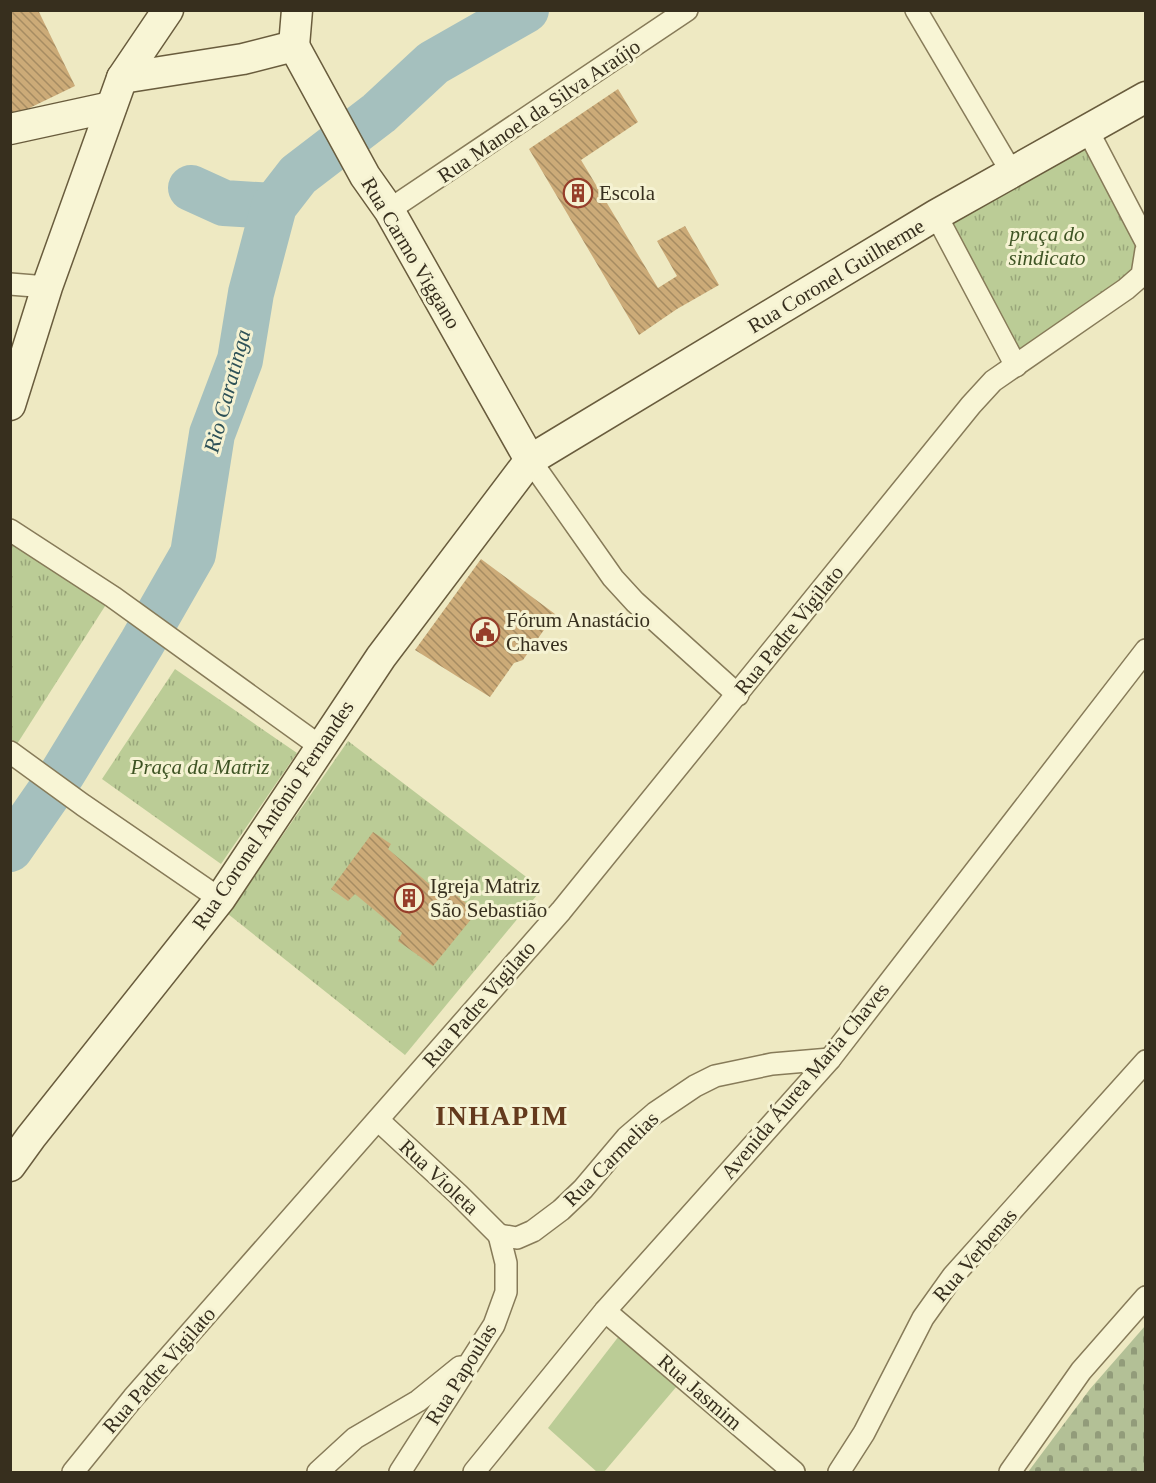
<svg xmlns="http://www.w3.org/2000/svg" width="1156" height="1483" viewBox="0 0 1156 1483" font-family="'Times New Roman',serif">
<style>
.grass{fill:url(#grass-tufts)}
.cemetery{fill:url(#cemetery-stones)}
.pitch{fill:#bbcc96}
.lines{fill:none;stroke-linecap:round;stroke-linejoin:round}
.river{stroke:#a5c0be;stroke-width:46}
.building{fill:url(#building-back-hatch)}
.street-casing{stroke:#877b59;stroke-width:24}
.secondary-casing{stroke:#695c3d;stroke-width:33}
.street{stroke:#f8f5d5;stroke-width:21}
.secondary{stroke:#f8f5d5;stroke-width:30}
.labels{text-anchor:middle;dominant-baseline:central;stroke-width:6;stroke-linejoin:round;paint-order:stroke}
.street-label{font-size:21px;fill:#372f1e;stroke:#f5f2d2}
.poi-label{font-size:21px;fill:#372f1e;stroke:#f5f2d2;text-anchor:start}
.park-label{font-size:21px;font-style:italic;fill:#3e5424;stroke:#f5f2d2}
.water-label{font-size:22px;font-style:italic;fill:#2d5157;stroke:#f5f2d2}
.district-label{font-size:27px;font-weight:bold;letter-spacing:1.5px;fill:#643a1d;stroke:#f5f2d2}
</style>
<defs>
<pattern id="grass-tufts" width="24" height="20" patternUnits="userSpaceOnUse" patternTransform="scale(1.5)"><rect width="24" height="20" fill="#bbcc96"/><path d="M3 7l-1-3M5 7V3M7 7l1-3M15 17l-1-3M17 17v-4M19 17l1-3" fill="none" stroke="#99a67a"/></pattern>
<pattern id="cemetery-stones" width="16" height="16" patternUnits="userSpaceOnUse" patternTransform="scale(1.5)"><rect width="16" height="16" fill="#b3c096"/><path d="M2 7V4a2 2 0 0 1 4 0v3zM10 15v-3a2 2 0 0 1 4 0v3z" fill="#929c7a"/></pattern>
<pattern id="building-back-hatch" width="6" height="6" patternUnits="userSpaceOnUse" patternTransform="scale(1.5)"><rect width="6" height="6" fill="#ccab78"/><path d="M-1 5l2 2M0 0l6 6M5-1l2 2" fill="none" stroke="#a68c62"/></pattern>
</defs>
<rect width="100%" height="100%" fill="#eee9c2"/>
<!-- grass -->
<g class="grass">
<polygon points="1088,131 1145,242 1142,275 1016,366 936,215"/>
<polygon points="11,538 107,603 17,744 11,739"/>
<polygon points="175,669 297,753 221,864 102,779"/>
<polygon points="348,741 542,889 405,1055 228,914"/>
</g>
<!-- cemetery -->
<polygon class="cemetery" points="1145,1326 1145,1472 1028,1472 1090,1389"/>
<!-- pitch -->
<polygon class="pitch" points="619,1336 677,1386 604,1472 597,1472 548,1428"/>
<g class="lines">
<!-- river -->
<g class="river">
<polyline points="191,188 224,203 274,206"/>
<polyline points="10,849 62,774 142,643 193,554 212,434 240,360 251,293 274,206 298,175 379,113 433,63 526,10"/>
</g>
</g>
<!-- building -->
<g class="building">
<polygon points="10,10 38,10 75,86 15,115 10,115"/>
<polygon points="618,89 638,122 581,160 658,288 677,276 657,241 685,226 719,285 677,309 639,335 529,149"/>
<polygon points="481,559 555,614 523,660 514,663 490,697 415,650"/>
<polygon points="373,832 391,844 388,849 434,888 439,881 477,912 433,966 398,941 402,933 355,894 348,901 331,889"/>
</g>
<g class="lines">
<!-- street casing -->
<g class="street-casing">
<g id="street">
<polyline points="916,10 1012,173"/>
<polyline points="1088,131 1146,242"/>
<polyline points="389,210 687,10"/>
<polyline points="936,215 1016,366"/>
<polyline points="10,284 47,287"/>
<polyline points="530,460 613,578 635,602 738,695"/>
<polyline points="10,530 113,597 321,747"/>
<polyline points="10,752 83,805 220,899"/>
<polyline points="378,1120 458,1194 499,1235"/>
<polyline points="499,1235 517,1238 533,1231 561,1210 583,1189 627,1137 655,1113 695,1086 715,1076 772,1064 830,1059"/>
<polyline points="605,1311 794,1472"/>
<polyline points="73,1472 133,1398 561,911 971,405 993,381 1126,289 1142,275 1146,250"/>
<polyline points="318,1472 355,1438 418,1401 460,1367"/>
<polyline points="400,1472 494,1325 506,1292 506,1263 499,1235"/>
<polyline points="474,1472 605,1311 830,1059 1146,650"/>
<polyline points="839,1472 864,1433 923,1318 953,1276 1146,1061"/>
<polyline points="1010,1472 1081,1371 1146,1297"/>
</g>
</g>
<!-- secondary casing -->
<g class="secondary-casing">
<g id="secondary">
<polyline points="294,46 365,176 389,210 530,460"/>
<polyline points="294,46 297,10"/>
<polyline points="122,78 243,59 294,46"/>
<polyline points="10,129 111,107"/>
<polyline points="10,405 47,287 122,78 168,10"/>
<polyline points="10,1166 31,1137 220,899 381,657 530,460 936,215 1146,97"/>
</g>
</g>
<!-- street -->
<use href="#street" class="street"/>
<!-- secondary -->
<use href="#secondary" class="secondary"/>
</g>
<!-- icons -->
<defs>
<g id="building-ring" transform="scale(1.5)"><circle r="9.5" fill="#f5f2d2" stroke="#963e2a" stroke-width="1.5"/><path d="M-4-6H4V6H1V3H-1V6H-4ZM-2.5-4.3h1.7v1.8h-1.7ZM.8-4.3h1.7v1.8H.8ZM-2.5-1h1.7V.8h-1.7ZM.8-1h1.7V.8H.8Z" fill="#963e2a"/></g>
<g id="civic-ring" transform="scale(1.5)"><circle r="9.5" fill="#f5f2d2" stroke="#963e2a" stroke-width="1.5"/><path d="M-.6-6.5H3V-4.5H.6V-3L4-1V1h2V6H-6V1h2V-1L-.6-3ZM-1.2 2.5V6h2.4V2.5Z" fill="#963e2a"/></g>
</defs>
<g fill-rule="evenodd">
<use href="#building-ring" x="578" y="193"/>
<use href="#civic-ring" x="485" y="632"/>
<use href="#building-ring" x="409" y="898"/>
</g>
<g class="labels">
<!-- street labels -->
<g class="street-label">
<text transform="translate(539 111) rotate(-34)">Rua Manoel da Silva Araújo</text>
<text transform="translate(411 253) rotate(59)">Rua Carmo Viggano</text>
<text transform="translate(836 276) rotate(-31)">Rua Coronel Guilherme</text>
<text transform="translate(789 630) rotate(-51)">Rua Padre Vigilato</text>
<text transform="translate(273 815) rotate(-56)">Rua Coronel Antônio Fernandes</text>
<text transform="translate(479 1004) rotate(-49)">Rua Padre Vigilato</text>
<text transform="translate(805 1081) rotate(-50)">Avenida Áurea Maria Chaves</text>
<text transform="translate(611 1159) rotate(-45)">Rua Carmelias</text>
<text transform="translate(439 1177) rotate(43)">Rua Violeta</text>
<text transform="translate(975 1255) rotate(-49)">Rua Verbenas</text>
<text transform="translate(159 1370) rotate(-49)">Rua Padre Vigilato</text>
<text transform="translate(461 1374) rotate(-58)">Rua Papoulas</text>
<text transform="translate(700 1392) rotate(41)">Rua Jasmim</text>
</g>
<!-- poi labels -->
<g class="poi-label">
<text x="599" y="193">Escola</text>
<text x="506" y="620">Fórum Anastácio<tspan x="506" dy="24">Chaves</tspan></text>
<text x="430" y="886">Igreja Matriz<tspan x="430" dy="24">São Sebastião</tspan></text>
</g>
<!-- park labels -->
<g class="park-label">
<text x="1047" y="234">praça do<tspan x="1047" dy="24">sindicato</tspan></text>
<text x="200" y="767">Praça da Matriz</text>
</g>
<!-- water labels -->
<g class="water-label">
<text transform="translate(227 391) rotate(-75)">Rio Caratinga</text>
</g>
<!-- district labels -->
<g class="district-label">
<text x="502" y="1116">INHAPIM</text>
</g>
</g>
<!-- border -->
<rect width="1156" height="1483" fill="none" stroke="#372f1e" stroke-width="24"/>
</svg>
